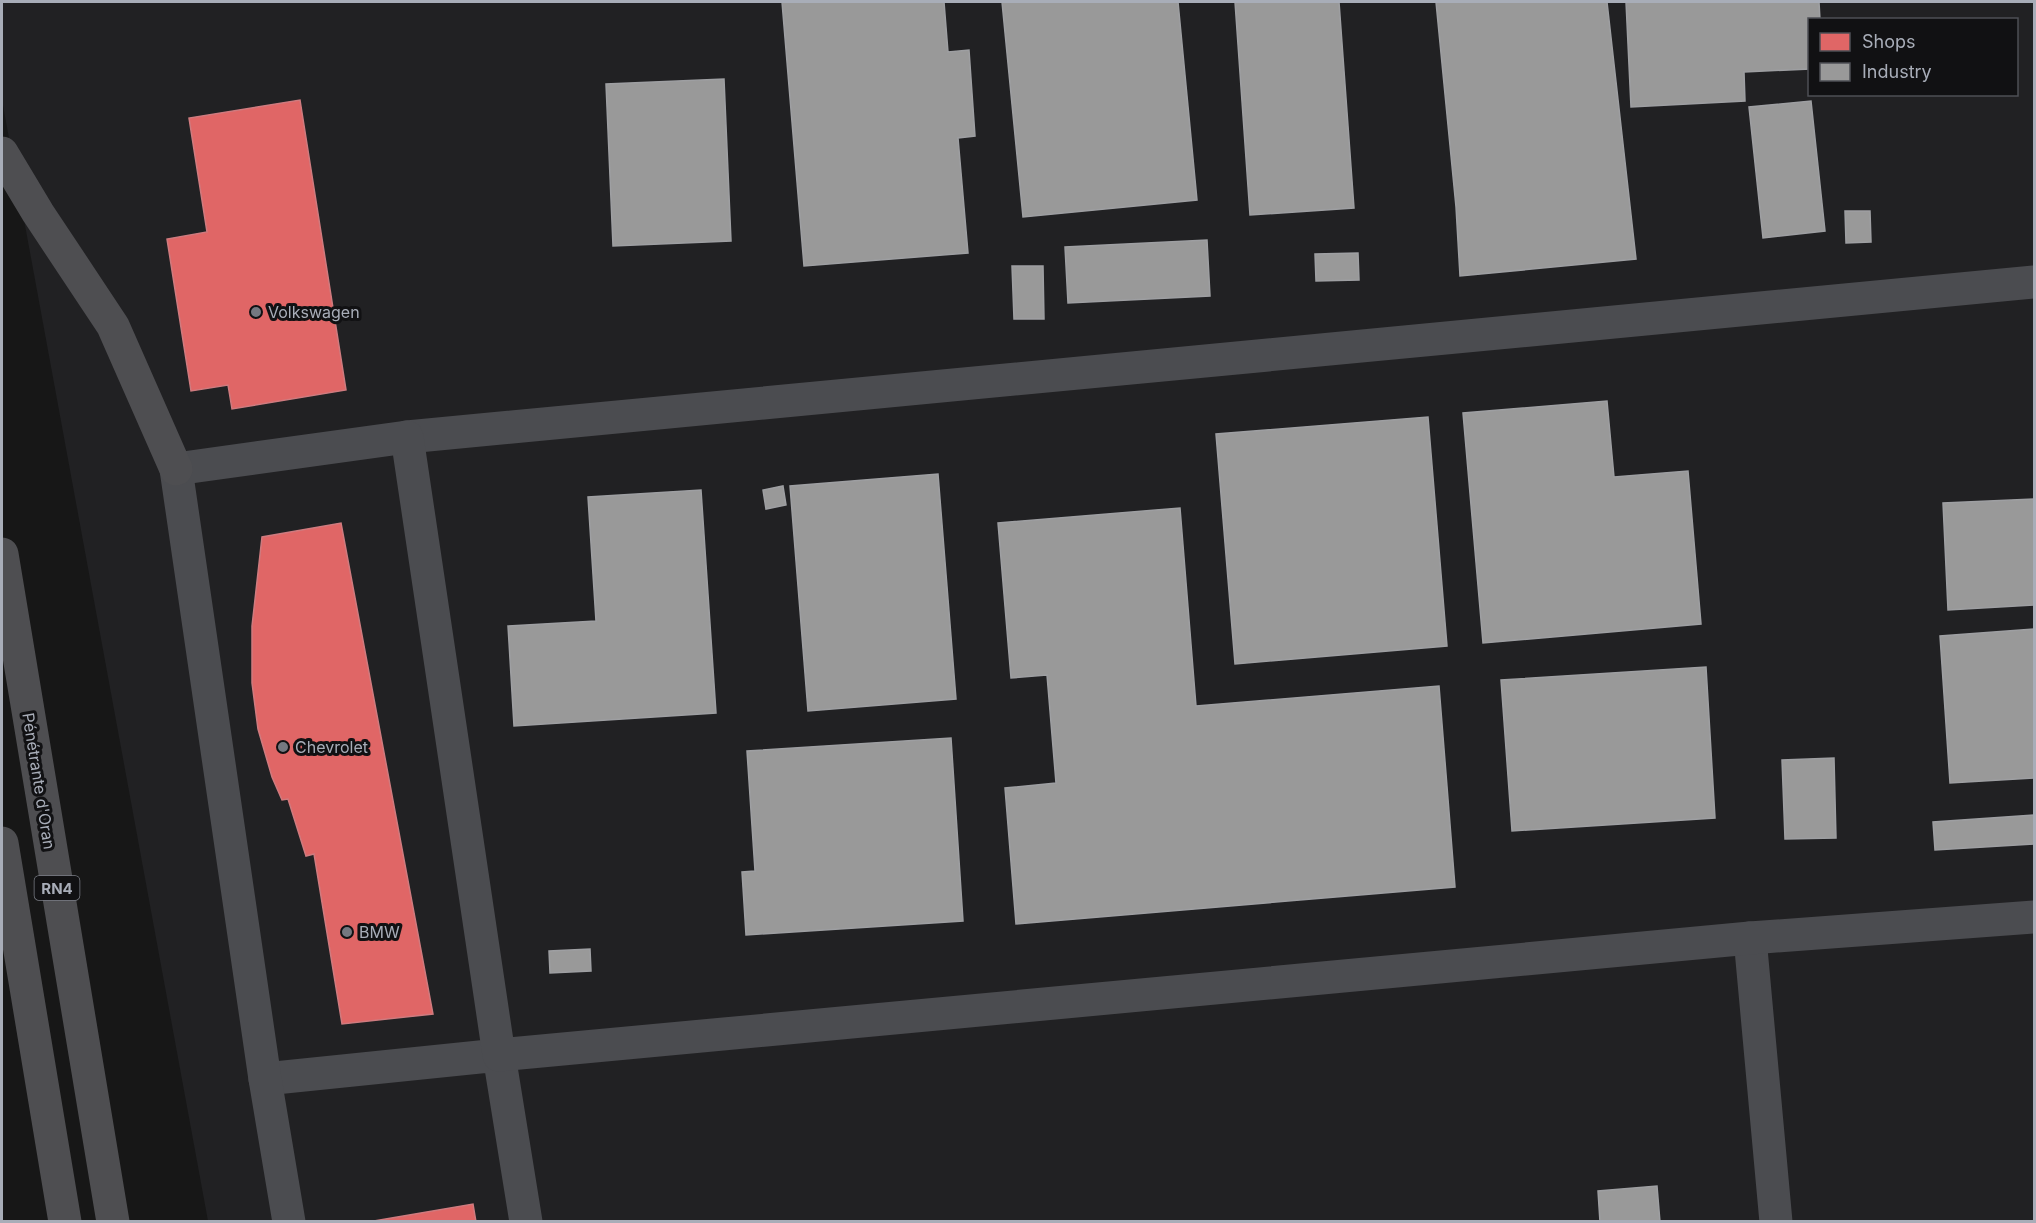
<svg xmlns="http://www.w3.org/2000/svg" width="2036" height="1223" viewBox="0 0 2036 1223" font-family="Inter,sans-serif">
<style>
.built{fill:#212123;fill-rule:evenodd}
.shops{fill:#e06666;stroke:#cf7b7f;stroke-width:1.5}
.industry{fill:#999;stroke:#9e9fa2;stroke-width:1.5}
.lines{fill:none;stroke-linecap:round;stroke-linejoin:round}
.minor{stroke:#4b4c50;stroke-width:33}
.highway{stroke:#4e4e51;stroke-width:33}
.poi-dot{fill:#757880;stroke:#111113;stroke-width:2}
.labels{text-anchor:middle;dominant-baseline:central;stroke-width:6;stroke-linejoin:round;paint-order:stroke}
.shield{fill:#111113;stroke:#7b7e86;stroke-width:1.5}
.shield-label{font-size:15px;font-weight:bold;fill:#a8adb8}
.poi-label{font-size:16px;fill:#a8adb8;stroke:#111113;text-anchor:start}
.street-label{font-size:16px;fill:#a8adb8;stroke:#111113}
</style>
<rect width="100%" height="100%" fill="#171717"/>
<!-- built -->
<path class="built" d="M2,2H2034V1221H208L2,100ZM1810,20H2016V94H1810Z"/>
<!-- shops -->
<g class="shops">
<polygon points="300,100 346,390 232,409 228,385 191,391 167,239 207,232 189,118"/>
<polygon points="341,523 433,1014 342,1024 314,854 306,856 288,799 282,800 272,777 258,729 252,683 252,626 262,537"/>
<polygon points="473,1204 476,1222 368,1222"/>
</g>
<!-- industry -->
<g class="industry">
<polygon points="782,2 944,2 948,52 969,50 975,136 958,138 968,253 804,266"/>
<polygon points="1002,2 1178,2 1197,200 1023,217"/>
<polygon points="1235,2 1339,2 1354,208 1250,215"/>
<polygon points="1436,2 1607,2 1636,259 1460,276 1456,207"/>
<polygon points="1626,2 1819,2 1820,20 1810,20 1810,69 1744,72 1745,101 1631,107"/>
<polygon points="724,79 731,241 613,246 606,84"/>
<polygon points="1811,101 1825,231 1763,238 1749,107"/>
<polygon points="1845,211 1870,211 1871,242 1846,243"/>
<polygon points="1207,240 1210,296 1068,303 1065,247"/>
<polygon points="1358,253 1359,280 1316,281 1315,254"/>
<polygon points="1012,266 1043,266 1044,319 1014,319"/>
<polygon points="1607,401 1614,477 1688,471 1701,624 1483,643 1463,413"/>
<polygon points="1428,417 1447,646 1235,664 1216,434"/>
<polygon points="938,474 956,699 808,711 790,486"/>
<polygon points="783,486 786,505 766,509 763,490"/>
<polygon points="701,490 716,713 514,726 508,626 596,621 588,497"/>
<polygon points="2034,499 2034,605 1948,610 1943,503"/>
<polygon points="1180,508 1196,706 1439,686 1455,887 1016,924 1005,788 1056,783 1047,675 1011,678 998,523"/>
<polygon points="2034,629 2034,778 1950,783 1940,636"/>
<polygon points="1706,667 1715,818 1512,831 1501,680"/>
<polygon points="951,738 963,921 746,935 742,872 755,871 747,751"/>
<polygon points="1834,758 1836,838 1785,839 1782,760"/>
<polygon points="2034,815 2034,844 1935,850 1933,822"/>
<polygon points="590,949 591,971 550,973 549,951"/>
<polygon points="1657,1186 1660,1222 1600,1222 1598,1191"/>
</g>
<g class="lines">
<!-- minor -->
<g class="minor">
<polyline points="407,437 2034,282"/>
<polyline points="1750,938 1776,1222"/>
<polyline points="265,1079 499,1055 526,1222"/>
<polyline points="289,1222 265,1079 176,469 407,437 499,1055 1750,938 2034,917"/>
</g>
<!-- highway -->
<g class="highway">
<polyline points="2,153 38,213 113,326 176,469"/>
<polyline points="2,554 113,1222"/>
<polyline points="2,843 65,1222"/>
</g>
</g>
<!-- markers -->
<g class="poi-dot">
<circle cx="256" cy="312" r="6"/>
<circle cx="283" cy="747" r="6"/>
<circle cx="347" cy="932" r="6"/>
</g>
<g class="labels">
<!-- shield labels -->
<rect class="shield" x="34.5" y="876" width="45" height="24" rx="4.5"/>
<g class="shield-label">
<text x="57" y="888">RN4</text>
</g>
<!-- poi labels -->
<g class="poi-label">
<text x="268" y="312">Volkswagen</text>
<text x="295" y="747">Chevrolet</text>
<text x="359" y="932">BMW</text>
</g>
<!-- street labels -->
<g class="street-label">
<text transform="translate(39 781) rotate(81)">Pénétrante d'Oran</text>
</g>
</g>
<!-- border -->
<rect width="2036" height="1223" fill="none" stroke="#a8adb8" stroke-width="6"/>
<!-- legend -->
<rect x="1808" y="18" width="210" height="78" fill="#111113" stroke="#4d4f55" stroke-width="1.5"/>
<rect x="1820" y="33" width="30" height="18" fill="#e06666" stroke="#4d4f55" stroke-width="1.5"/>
<text x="1862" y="48" font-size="18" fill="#a8adb8">Shops</text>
<rect x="1820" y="63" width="30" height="18" fill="#999999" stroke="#4d4f55" stroke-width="1.5"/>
<text x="1862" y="78" font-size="18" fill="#a8adb8">Industry</text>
</svg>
